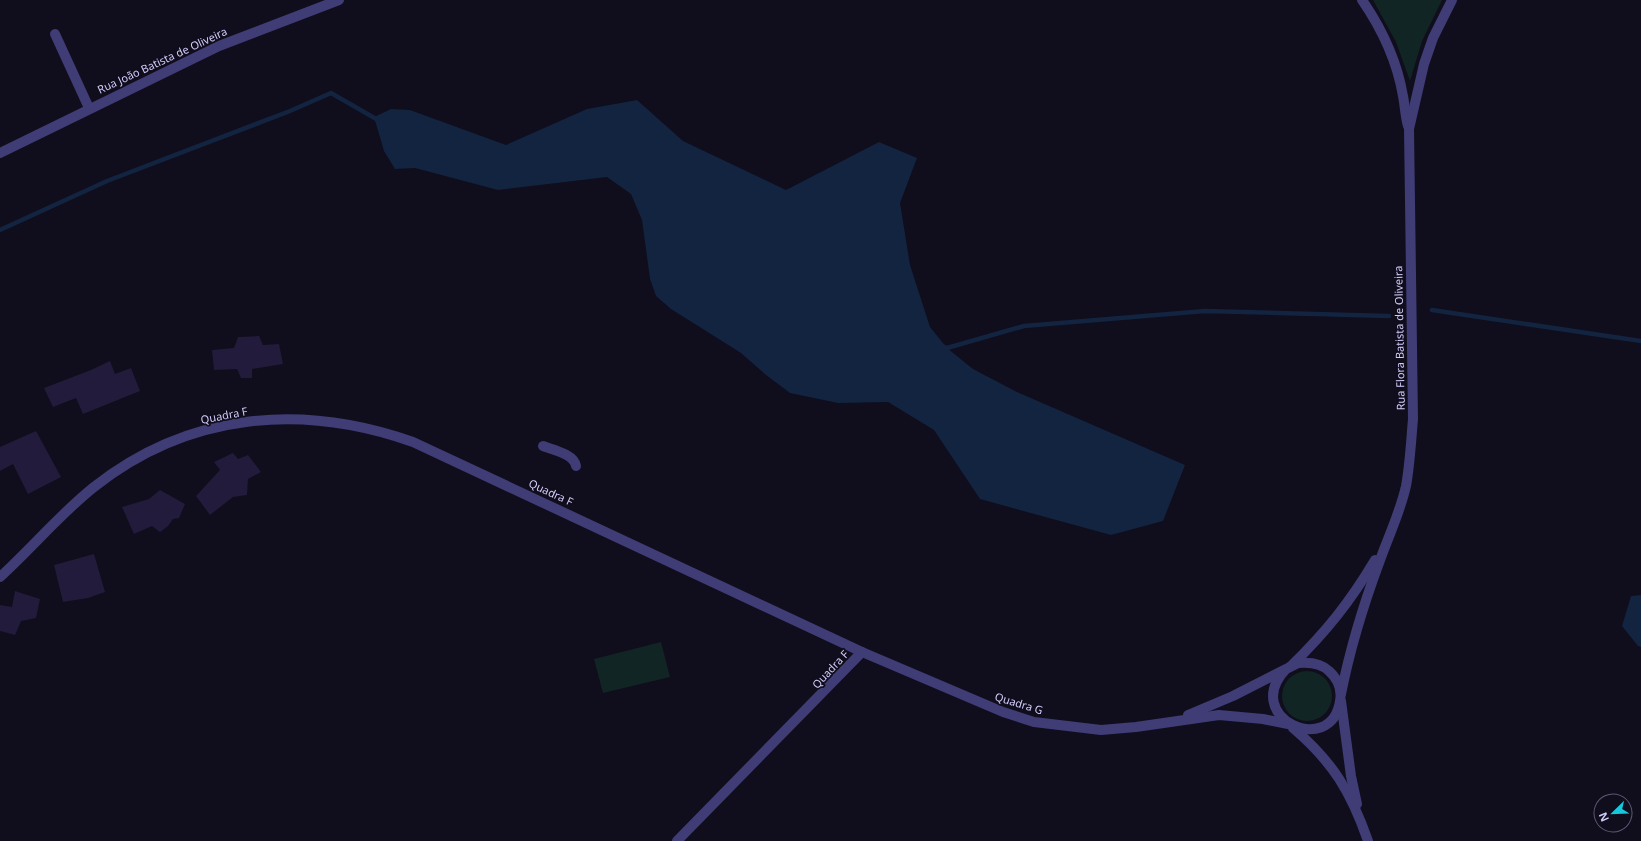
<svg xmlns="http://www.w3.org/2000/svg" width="1641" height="841" viewBox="0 0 1641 841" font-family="'Noto Sans',sans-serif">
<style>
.green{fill:#112524}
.water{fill:#122440}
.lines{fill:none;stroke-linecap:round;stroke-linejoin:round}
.stream{stroke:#122440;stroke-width:4.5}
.building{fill:#221b3b}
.minor{stroke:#3f3c76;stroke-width:10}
.labels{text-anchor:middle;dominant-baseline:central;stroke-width:3.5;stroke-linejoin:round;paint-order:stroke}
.street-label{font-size:11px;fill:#d2ccfa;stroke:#100d1c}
</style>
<rect width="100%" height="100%" fill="#100d1c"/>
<!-- green -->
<g class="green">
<polygon points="1373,0 1442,0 1422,41 1410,81 1396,42"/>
<polygon points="661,642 670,677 603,693 594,659"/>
<circle cx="1307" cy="696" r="25"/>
</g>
<!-- water -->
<g class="water">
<polygon points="637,100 683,141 786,190 879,142 917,158 900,203 910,265 930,327 947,348 973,369 1017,392 1185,465 1163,521 1111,535 980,499 934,430 888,402 838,403 790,393 766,375 741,353 671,309 656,296 650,279 642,220 631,194 607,177 498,190 415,168 395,169 384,151 374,117 391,109 410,110 506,145 587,109"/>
<polygon points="1641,595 1641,647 1638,646 1622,626 1631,596"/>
</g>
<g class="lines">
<!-- stream -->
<g class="stream">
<polyline points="0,230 107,181 290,111 331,93 378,120"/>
<polyline points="1432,310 1641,341"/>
<polyline points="941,346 947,348 1024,326 1205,311 1389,316"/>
</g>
</g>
<!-- building -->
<g class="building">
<polygon points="259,336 263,345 279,344 283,364 252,369 252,378 241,378 237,369 214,370 212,350 234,348 238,337"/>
<polygon points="110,361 115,374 131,368 140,391 83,414 76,398 53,407 44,388 91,370"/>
<polygon points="36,431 61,477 28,494 13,464 0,471 0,447"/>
<polygon points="233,453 238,459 248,455 261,472 248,479 247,495 233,497 210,515 196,496 220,470 214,462"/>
<polygon points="160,490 185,504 179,518 173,519 168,526 160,532 152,526 134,534 122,507 149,499"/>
<polygon points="94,554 105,592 88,598 63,602 54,565"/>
<polygon points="15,591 40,599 36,618 21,621 15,635 0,631 0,605 12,607"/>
</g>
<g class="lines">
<!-- minor -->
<g class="minor">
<path d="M1362,0C1382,29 1397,61 1403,96C1405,106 1405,116 1408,126"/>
<polyline points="55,34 89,108"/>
<polyline points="0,153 219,46 339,0"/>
<path d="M543,446C553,450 574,454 576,466"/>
<path d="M0,577C32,548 60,514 94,487C189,412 302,403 413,442L862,652L1003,712L1034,722L1101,730L1136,727L1219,715L1263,719L1288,724"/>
<path d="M1291,666C1326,632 1350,602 1375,560"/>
<path d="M1341,694C1350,649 1363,606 1379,563C1388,537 1400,513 1406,486C1410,464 1411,441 1413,419L1409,129L1424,64L1433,38L1452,0"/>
<polyline points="1341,701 1351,776 1357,804"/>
<path d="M1188,715L1233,696L1298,663C1309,662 1321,663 1329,671C1338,679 1342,690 1340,701C1331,759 1240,717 1286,669"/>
<path d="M1293,728C1333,762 1351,792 1368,841"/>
<polyline points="677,841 862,652"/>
</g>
</g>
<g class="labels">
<!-- street labels -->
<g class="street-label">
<text transform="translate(162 60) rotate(-25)">Rua João Batista de Oliveira</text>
<text transform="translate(1399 338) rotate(-91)">Rua Flora Batista de Oliveira</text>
<text transform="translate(224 415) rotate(-11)">Quadra F</text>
<text transform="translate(551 492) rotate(25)">Quadra F</text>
<text transform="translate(830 669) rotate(-47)">Quadra F</text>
<text transform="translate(1019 703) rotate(17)">Quadra G</text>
</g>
</g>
<!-- north arrow -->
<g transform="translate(1613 813) rotate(247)"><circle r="19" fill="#100d1c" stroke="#5e5975"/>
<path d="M0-3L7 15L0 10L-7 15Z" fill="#15c8dd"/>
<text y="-6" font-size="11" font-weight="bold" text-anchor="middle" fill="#d2ccfa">N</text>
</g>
</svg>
